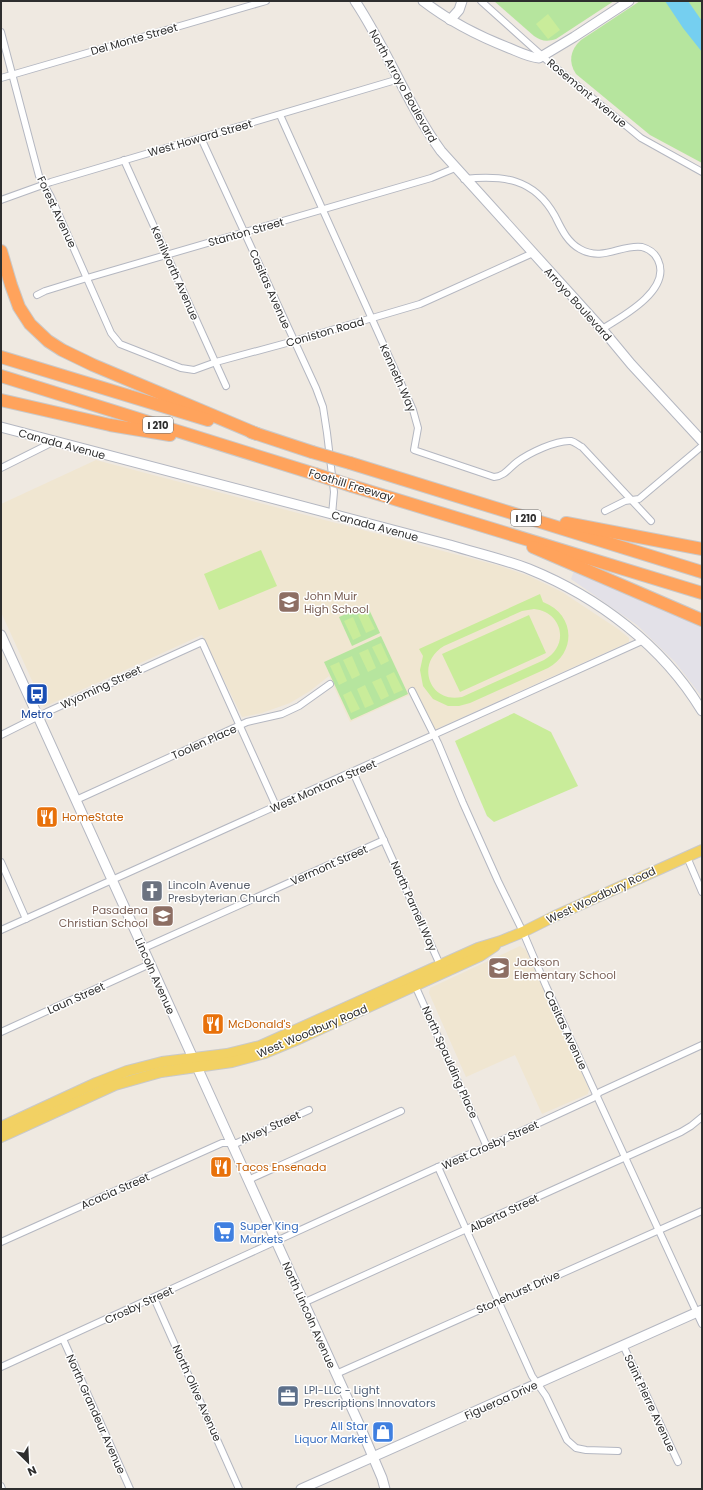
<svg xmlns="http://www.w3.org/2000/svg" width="703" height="1490" viewBox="0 0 703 1490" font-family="Poppins,sans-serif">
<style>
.industrial{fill:#e3e1e8}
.education{fill:#f0e6d1}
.green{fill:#b6e59e}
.pitch{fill:#c9ec9a;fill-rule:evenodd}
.water{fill:#75cff0}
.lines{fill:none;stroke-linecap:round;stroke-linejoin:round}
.street-casing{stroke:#b4b7c1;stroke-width:8}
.secondary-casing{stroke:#b4b7c1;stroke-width:11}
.primary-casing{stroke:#c9c9c9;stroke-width:12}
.highway-casing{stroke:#c9c9c9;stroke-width:14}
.street{stroke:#fff;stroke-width:6}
.secondary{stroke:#fff;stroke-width:9}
.primary{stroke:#f2d163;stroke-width:10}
.highway{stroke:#ffa35c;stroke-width:12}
.highway-bridge-casing{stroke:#c9c9c9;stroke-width:14;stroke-linecap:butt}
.highway-bridge{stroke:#ffa35c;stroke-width:12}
.labels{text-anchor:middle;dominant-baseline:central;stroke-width:3;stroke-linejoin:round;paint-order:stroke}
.shield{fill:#fff;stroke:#6d6d6d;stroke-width:1}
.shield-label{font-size:10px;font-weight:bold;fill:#2e2e2e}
.street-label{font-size:11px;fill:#2e2e2e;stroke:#fff}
.education-label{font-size:11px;fill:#785e54;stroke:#fff;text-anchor:start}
.transit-label{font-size:11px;fill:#164399;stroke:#fff}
.food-label{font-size:11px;fill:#c56008;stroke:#fff;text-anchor:start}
.worship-label{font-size:11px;fill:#5b616d;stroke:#fff;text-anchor:start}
.shop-label{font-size:11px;fill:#366cbe;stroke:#fff;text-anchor:start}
.service-label{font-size:11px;fill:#4e5e75;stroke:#fff;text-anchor:start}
</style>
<rect width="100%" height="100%" fill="#efe9e1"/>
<!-- industrial -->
<polygon class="industrial" points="574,571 702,624 702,697 675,662 637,625 571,579"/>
<!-- education -->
<g class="education">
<polygon points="96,460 500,566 529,576 562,592 618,629 629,638 629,642 434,730 416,692 350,722 329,676 310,691 290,703 262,713 242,717 202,635 44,707 1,612 1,504"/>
<polygon points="520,946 526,950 589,1089 588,1094 542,1114 515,1055 466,1077 429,993 430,988"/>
</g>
<!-- green -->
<g class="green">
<path d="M494,1H614L556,39C547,42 541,41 534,36Z"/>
<path d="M640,1H702V163L650,135L576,74C568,62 570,50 581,40Z"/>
<polygon points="367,605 380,633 352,646 339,617"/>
<polygon points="381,636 408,694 351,720 324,662"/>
</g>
<!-- pitch -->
<g class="pitch">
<polygon points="548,14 560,30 548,39 536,24"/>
<polygon points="261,550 277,586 219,610 204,574"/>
<path d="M540,594L543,602C575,614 577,652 548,668L470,703L459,706H448L433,699L423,686L420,670L423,656L419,649ZM534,609C563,612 570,646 544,660L462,697C429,704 415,663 444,646L522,611Z"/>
<polygon points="366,611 375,629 366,633 358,615"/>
<polygon points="529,615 546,653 460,692 442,654"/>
<polygon points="353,617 361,636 353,640 344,621"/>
<polygon points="381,643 389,661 381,665 372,647"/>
<polygon points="368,649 376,668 368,672 359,653"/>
<polygon points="352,656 360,675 352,679 343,660"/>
<polygon points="339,662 347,681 339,685 330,666"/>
<polygon points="394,672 403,690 394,694 386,676"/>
<polygon points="381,678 389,696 381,700 372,682"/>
<polygon points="365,685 374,704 365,708 357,689"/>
<polygon points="351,691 360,709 351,713 343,695"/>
<polygon points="514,713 551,732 578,786 494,822 487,816 455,741"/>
</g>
<!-- water -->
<polygon class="water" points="665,1 688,1 702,21 702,52 683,28"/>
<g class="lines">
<!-- street casing -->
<g class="street-casing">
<g id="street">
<polyline points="481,1 550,63 641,138 702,172"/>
<polyline points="1,32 39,176 51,197 111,333 120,344 181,368 194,370 216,362 294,341 420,304 533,253"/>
<polyline points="1,78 266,1"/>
<path d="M280,115L413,410L418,428L414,450L494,477C505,476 509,468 517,462C529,453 556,440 571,441C575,442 578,445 582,447L651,521"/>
<polyline points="201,138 316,388 323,407 327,433 334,492 332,515"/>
<polyline points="124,160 226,386"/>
<path d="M464,179C503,175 534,178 555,216C561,228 567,242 580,249C603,262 621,244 642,247C649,249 655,253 658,260C672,290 622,317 602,329"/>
<polyline points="1,200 51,182 399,79"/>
<polyline points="37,295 45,291 87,278 431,178 455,168"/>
<polyline points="1,468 55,441"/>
<polyline points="605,511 625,501 639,499 702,446"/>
<polyline points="412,691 438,743 463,803 498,881 523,932 546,986 702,1324"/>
<polyline points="1,735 47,712 202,642 276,806"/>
<polyline points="353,772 441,967"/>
<polyline points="76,800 247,722 282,714 299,706 330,684"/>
<polyline points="687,857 702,892"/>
<polyline points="1,862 26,919"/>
<polyline points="1,930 644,640"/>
<polyline points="144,948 384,840"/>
<polyline points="414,983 487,1147"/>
<polyline points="1,1032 150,964"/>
<polyline points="438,1167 532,1376 546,1396 567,1440 576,1448 586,1450 618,1451"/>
<polyline points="248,1180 401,1111"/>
<polyline points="1,1242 222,1143 237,1143 309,1110"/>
<polyline points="154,1298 239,1489"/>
<polyline points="303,1303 681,1132 691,1126 702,1117"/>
<polyline points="63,1339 130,1489"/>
<polyline points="623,1345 678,1462"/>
<polyline points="1,1367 438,1167 487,1147 593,1098 600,1092 702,1045"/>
<polyline points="336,1374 702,1211"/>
<polyline points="1,1486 2,1489"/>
</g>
</g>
<!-- secondary casing -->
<g class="secondary-casing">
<g id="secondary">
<path d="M355,1C387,49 407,104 441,151L602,329L631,364L702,441"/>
<path d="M423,1C449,21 478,36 509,48C519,52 528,57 539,58L574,37L629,1"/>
<polyline points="450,20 459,10 462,1"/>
<path d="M1,427L450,545C476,553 503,559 529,569C598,597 663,646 702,711"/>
<polyline points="1,635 359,1424 382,1478 385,1489"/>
<polyline points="301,1489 702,1310"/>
</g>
</g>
<!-- primary casing -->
<g class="primary-casing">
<g id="primary">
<polyline points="1,1127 96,1083 127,1071 162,1062 227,1054 260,1046 478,948 501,941 523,932 555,916 702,850"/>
<polyline points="1,1137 115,1085 161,1072 232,1062 265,1053 294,1041 480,956 495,946"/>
</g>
</g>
<!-- highway casing -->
<g class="highway-casing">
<g id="highway">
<polyline points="1,251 11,285 19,307 30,324 48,341 62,350 93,365 257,434"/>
<polyline points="1,357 208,420"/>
<polyline points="1,376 315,474"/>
<polyline points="1,400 110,425 170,435"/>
<polyline points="251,432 312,452"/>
<polyline points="350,463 702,572"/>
<polyline points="352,486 702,593"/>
<polyline points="566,523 702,549"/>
<polyline points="533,547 702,620"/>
</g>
</g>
<!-- street -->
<use href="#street" class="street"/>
<!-- secondary -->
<use href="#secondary" class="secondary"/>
<!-- primary -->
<use href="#primary" class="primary"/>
<!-- highway -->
<use href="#highway" class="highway"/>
<!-- highway-bridge casing -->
<g class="highway-bridge-casing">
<g id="highway-bridge">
<polyline points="312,452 350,463"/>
<polyline points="315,474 352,486"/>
</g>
</g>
<!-- highway-bridge -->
<use href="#highway-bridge" class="highway-bridge"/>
</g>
<!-- icons -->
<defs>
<g id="school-square" transform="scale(1.15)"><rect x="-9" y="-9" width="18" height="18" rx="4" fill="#8d6e63" stroke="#fff"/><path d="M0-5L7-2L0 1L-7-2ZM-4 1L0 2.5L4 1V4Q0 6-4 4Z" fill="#fff"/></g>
<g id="bus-square" transform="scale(1.15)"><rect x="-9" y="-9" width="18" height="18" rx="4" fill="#1a4fb4" stroke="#fff"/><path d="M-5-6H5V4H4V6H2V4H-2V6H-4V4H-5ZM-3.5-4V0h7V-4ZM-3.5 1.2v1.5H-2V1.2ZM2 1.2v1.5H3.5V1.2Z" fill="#fff"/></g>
<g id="restaurant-square" transform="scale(1.15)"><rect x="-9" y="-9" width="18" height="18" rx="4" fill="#e8710a" stroke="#fff"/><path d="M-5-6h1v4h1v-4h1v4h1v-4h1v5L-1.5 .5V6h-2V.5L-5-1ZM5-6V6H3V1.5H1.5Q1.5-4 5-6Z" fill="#fff"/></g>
<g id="church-square" transform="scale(1.15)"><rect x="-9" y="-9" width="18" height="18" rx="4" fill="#6b7280" stroke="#fff"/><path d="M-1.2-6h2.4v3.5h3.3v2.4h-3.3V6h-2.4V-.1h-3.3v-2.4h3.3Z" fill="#fff"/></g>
<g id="supermarket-square" transform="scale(1.15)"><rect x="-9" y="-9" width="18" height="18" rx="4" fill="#3f7fe0" stroke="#fff"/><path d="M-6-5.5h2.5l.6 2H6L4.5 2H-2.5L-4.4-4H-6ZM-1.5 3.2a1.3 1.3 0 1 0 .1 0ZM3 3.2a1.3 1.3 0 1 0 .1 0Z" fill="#fff"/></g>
<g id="office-square" transform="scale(1.15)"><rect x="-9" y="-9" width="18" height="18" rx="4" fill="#5c6f8a" stroke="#fff"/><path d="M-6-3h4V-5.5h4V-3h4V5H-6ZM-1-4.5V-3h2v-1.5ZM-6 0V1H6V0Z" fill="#fff"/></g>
<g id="shop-square" transform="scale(1.15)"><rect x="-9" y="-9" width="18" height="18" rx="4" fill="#3f7fe0" stroke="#fff"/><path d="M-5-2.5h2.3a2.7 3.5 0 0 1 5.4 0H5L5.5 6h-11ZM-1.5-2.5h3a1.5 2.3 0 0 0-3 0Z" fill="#fff"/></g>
</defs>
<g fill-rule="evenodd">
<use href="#school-square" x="289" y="602"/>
<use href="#bus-square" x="37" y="694"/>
<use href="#restaurant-square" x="47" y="817"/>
<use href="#church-square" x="152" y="891"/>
<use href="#school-square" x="163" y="916"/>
<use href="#school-square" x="499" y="968"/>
<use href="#restaurant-square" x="213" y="1024"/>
<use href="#restaurant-square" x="221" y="1167"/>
<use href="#supermarket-square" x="224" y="1232"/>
<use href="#office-square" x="288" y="1396"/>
<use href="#shop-square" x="383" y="1432"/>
</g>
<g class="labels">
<!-- shield labels -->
<g class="shield">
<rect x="143" y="417" width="30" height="16" rx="3"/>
<rect x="511" y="510" width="30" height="16" rx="3"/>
</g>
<g class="shield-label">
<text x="158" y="425">I 210</text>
<text x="526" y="518">I 210</text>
</g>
<!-- street labels -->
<g class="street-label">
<text transform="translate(134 39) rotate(-16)">Del Monte Street</text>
<text transform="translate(403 86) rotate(61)">North Arroyo Boulevard</text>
<text transform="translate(587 93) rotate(40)">Rosemont Avenue</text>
<text transform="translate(200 138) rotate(-16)">West Howard Street</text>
<text transform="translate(57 212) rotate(65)">Forest Avenue</text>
<text transform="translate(246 232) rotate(-16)">Stanton Street</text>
<text transform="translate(175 273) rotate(66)">Kenilworth Avenue</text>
<text transform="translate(270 289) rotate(66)">Casitas Avenue</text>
<text transform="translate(578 304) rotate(48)">Arroyo Boulevard</text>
<text transform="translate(325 332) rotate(-16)">Coniston Road</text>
<text transform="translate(398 378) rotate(66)">Kenneth Way</text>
<text transform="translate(62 444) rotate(15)">Canada Avenue</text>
<text transform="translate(351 485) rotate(17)">Foothill Freeway</text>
<text transform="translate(375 526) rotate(15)">Canada Avenue</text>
<text transform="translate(101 687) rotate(-25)">Wyoming Street</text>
<text transform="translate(204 742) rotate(-24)">Toolen Place</text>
<text transform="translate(323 786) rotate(-24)">West Montana Street</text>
<text transform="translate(329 865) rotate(-24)">Vermont Street</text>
<text transform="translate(601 895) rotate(-25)">West Woodbury Road</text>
<text transform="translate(414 906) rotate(66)">North Parnell Way</text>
<text transform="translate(155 976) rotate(66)">Lincoln Avenue</text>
<text transform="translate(76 998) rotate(-24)">Laun Street</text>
<text transform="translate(566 1030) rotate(65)">Casitas Avenue</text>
<text transform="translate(312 1031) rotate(-23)">West Woodbury Road</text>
<text transform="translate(450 1062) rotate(66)">North Spaulding Place</text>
<text transform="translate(270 1127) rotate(-24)">Alvey Street</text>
<text transform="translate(490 1145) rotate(-24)">West Crosby Street</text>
<text transform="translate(115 1191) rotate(-24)">Acacia Street</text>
<text transform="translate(504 1213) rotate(-25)">Alberta Street</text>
<text transform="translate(518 1292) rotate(-24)">Stonehurst Drive</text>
<text transform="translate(139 1305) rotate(-25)">Crosby Street</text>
<text transform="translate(309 1315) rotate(66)">North Lincoln Avenue</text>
<text transform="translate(197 1393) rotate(66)">North Olive Avenue</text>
<text transform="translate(501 1400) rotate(-24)">Figueroa Drive</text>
<text transform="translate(650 1403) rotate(65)">Saint Pierre Avenue</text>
<text transform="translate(96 1414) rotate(66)">North Grandeur Avenue</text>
</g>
<!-- education labels -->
<g class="education-label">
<text x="304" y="596">John Muir<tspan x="304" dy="13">High School</tspan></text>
<text x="148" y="910" text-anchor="end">Pasadena<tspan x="148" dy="13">Christian School</tspan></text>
<text x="514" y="962">Jackson<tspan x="514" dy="13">Elementary School</tspan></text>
</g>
<!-- transit labels -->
<g class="transit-label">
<text x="37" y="714">Metro</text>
</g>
<!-- food labels -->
<g class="food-label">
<text x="62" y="817">HomeState</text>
<text x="228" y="1024">McDonald's</text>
<text x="236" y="1167">Tacos Ensenada</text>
</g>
<!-- worship labels -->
<g class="worship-label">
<text x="168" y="885">Lincoln Avenue<tspan x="168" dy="13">Presbyterian Church</tspan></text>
</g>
<!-- shop labels -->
<g class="shop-label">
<text x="240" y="1226">Super King<tspan x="240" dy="13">Markets</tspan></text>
<text x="368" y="1426" text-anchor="end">All Star<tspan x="368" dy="13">Liquor Market</tspan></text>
</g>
<!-- service labels -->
<g class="service-label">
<text x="304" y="1390">LPI-LLC - Light<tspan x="304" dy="13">Prescriptions Innovators</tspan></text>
</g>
</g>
<!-- border -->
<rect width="703" height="1490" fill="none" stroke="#2e2e2e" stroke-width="4"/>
<!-- north arrow -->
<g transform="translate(28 1462) rotate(156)" stroke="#ffffff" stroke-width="3" paint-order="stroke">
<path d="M0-3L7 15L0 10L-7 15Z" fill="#2e2e2e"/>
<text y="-6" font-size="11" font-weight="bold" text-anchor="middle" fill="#2e2e2e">N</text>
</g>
</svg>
